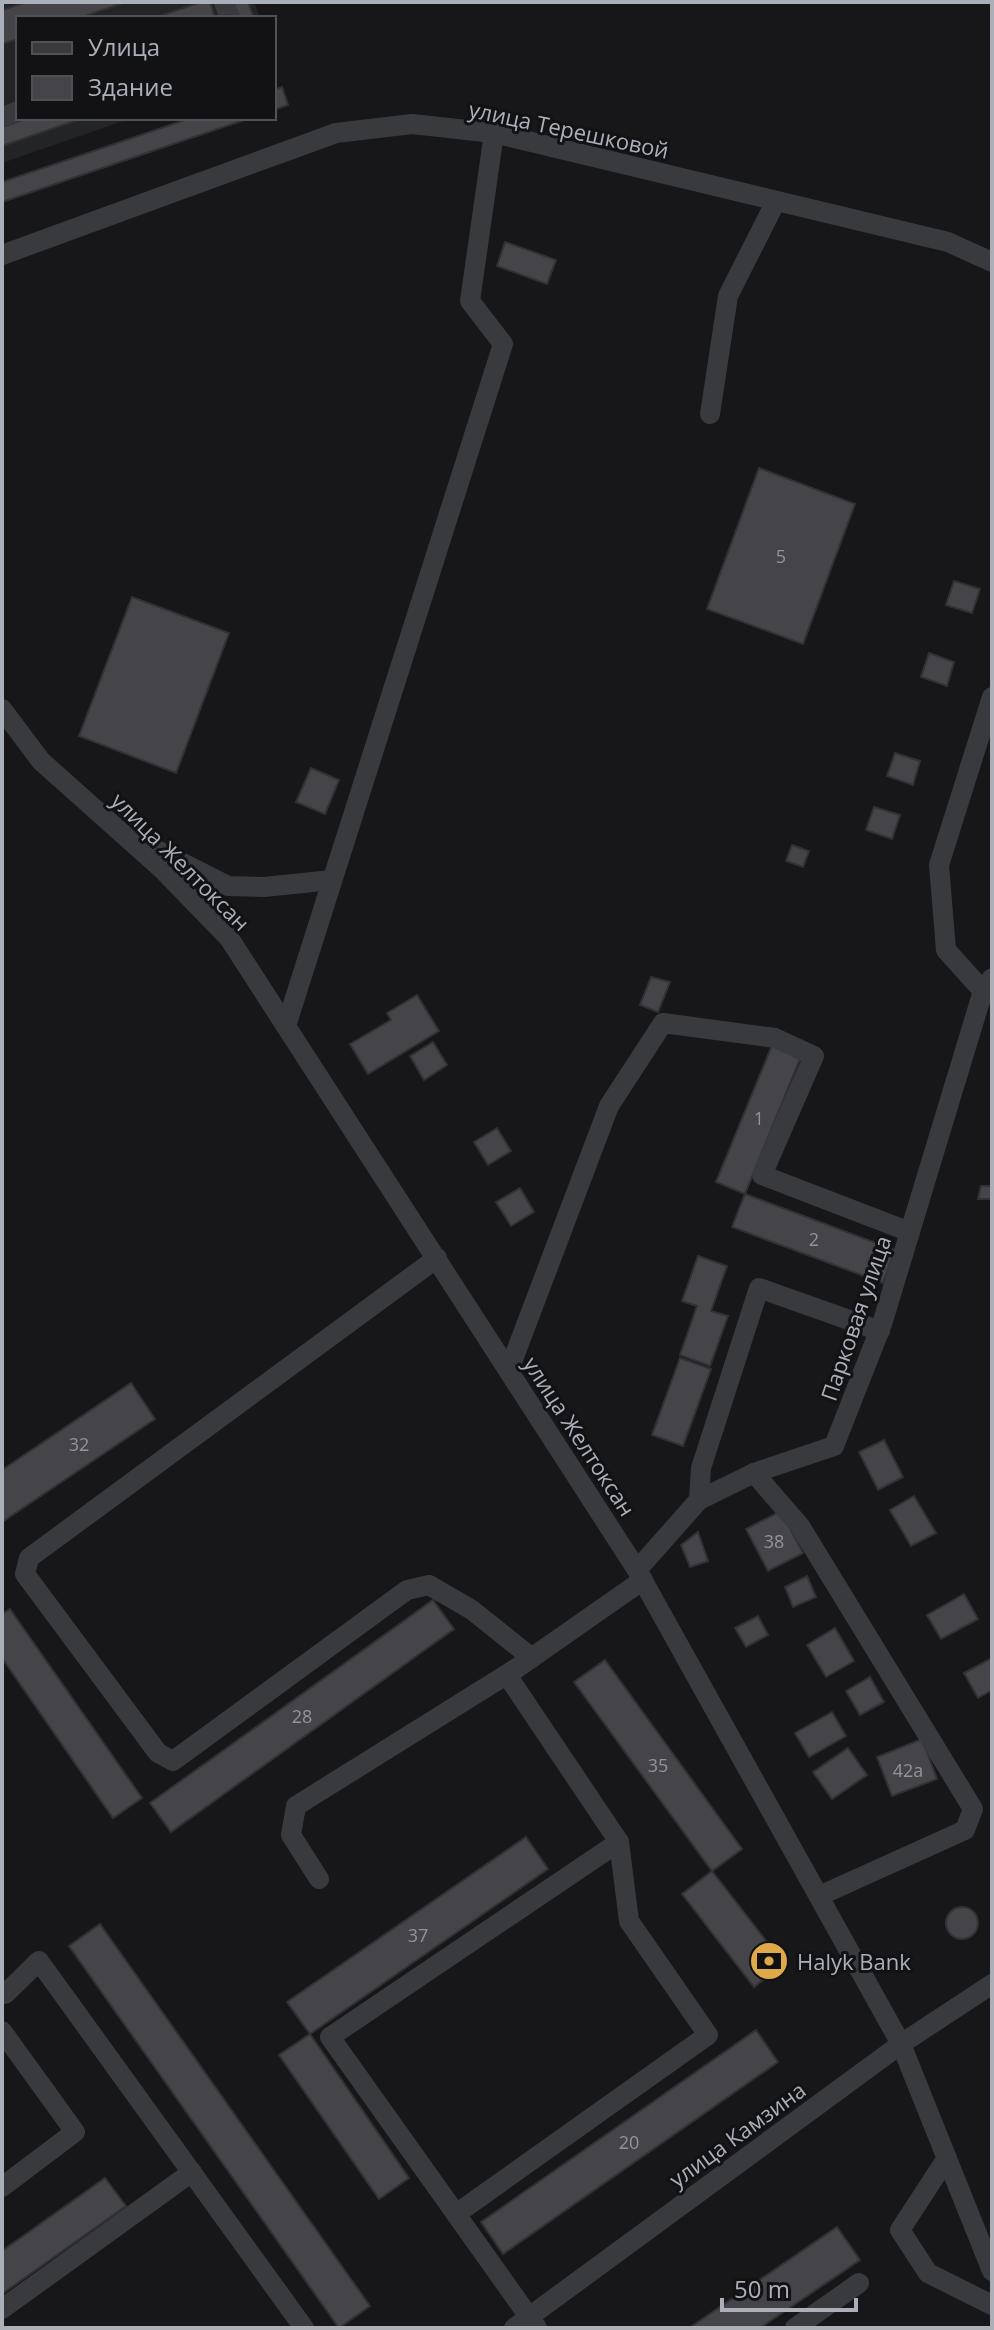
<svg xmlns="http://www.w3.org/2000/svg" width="994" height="2330" viewBox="0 0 994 2330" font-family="'Open Sans',sans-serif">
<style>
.built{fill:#232426}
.building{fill:#454549;stroke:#323235;stroke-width:2}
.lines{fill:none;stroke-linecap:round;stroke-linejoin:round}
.minor{stroke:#393a3e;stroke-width:20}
.labels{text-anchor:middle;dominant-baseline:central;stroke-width:6;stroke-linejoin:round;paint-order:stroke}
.number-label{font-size:18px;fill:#92949c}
.street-label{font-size:22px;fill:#abafb8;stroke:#121214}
.poi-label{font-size:22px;fill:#abafb8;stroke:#121214;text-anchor:start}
</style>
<rect width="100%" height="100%" fill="#171719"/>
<!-- built -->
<polygon class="built" points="2,2 254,2 260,18 18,18 18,118 132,118 2,163"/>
<!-- building -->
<g class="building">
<polygon points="27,2 126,2 79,18 18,18 18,39 2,44 2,10"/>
<polygon points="201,2 210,2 215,18 154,18"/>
<polygon points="231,2 248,2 254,18 237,18"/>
<polygon points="282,87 288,105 274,110 274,90"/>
<polygon points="28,118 83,118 2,146 2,127"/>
<polygon points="191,118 250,118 2,202 2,182"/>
<polygon points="505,242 556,260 547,284 497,266"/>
<polygon points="759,468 855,504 803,644 707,609"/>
<polygon points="954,581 980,589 972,613 946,605"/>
<polygon points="132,597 229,633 176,773 79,736"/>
<polygon points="929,653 954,662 947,686 921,677"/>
<polygon points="895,753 920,761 913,785 887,776"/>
<polygon points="311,768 339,780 325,814 296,802"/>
<polygon points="874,807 900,815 892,839 866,830"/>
<polygon points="792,845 809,851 803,867 786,861"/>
<polygon points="651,977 670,982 658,1012 640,1005"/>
<polygon points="417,995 439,1031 368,1074 350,1044 391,1020 387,1013"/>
<polygon points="433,1042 447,1065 424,1080 410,1056"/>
<polygon points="773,1043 802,1054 745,1194 716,1182"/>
<polygon points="497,1128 511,1151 488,1165 474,1142"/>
<polygon points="981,1186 992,1186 992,1199 978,1199"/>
<polygon points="520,1188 534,1212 511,1226 496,1202"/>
<polygon points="745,1194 895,1250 883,1283 732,1227"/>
<polygon points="698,1256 727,1266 711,1311 728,1316 710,1366 680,1355 697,1306 682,1301"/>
<polygon points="680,1358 711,1369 683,1446 652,1435"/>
<polygon points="131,1383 155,1419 2,1522 2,1470"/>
<polygon points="884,1440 903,1477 878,1490 859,1452"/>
<polygon points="914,1496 936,1533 911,1546 890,1510"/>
<polygon points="781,1511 803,1553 768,1571 746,1529"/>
<polygon points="698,1532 708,1561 690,1567 681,1545"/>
<polygon points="807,1576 816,1597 793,1607 785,1587"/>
<polygon points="964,1594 978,1619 941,1639 927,1615"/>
<polygon points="433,1600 454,1629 171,1832 150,1803"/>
<polygon points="10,1609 142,1798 113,1818 2,1658 2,1614"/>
<polygon points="758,1616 768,1635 746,1647 735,1628"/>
<polygon points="835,1628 854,1661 826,1677 807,1645"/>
<polygon points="992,1658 992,1690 978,1698 964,1673"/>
<polygon points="605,1660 742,1849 712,1871 574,1682"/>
<polygon points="870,1677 884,1702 860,1715 846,1691"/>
<polygon points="832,1712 846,1736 809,1757 795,1733"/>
<polygon points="922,1739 937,1779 892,1796 877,1757"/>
<polygon points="848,1748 867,1775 832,1799 813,1772"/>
<polygon points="526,1837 548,1869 310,2034 287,2002"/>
<polygon points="712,1871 784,1964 754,1987 682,1894"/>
<circle cx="962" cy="1923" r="16"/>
<polygon points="100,1924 370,2306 339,2328 69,1946"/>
<polygon points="756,2030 778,2062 503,2254 481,2222"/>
<polygon points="310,2034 409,2178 379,2199 279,2055"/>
<polygon points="105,2178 126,2206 2,2294 2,2251"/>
<polygon points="837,2227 860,2260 760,2328 689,2328"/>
</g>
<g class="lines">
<!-- minor -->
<g class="minor">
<polyline points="224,2 230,18"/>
<polyline points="2,117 18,111"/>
<polyline points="2,255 336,133 412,124 494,133 948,242 992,262"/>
<polyline points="710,414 728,296 776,201"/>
<polyline points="2,709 41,761 162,869 229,938 637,1570 901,2044 992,2271"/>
<polyline points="139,841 228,886 264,887 332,880"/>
<polyline points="983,991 946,950 939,865 992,697"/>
<polyline points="286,1026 503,344 470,301 494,133"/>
<polyline points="437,1258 29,1558 25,1574 158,1753 173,1761 407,1590 429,1585 472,1610 532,1658"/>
<polyline points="509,1370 609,1106 663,1023 775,1038 814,1056 762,1175 910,1232"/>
<polyline points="754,1473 800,1526 973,1809 965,1830 819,1896"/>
<polyline points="699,1500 701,1468 759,1288 880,1331"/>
<polyline points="637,1570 699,1500 754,1473 834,1446 882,1324 983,991 992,978"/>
<polyline points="319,1879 291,1835 296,1806 517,1668"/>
<polyline points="5,1994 39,1961 304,2328"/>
<polyline points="2,2031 75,2132 2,2187"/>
<polyline points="947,2158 900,2230 928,2273 992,2305"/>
<polyline points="456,2214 708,2035 629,1921 619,1842 507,1675 643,1580"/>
<polyline points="2,2309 192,2172"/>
<polyline points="514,2328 901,2044 992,1984"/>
<polyline points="537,2328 330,2037 619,1842"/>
<polyline points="795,2328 859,2283"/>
</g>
</g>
<!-- icons -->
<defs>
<g id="bank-disc" transform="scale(2)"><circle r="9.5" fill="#dfa849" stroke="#121214"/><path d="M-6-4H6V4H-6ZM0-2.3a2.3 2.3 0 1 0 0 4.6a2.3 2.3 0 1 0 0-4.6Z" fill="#111"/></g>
</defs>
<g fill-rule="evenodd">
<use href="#bank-disc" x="769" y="1961"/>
</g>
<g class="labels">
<!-- number labels -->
<g class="number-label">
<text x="781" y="556">5</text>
<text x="759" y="1118">1</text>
<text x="814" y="1239">2</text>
<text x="79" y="1444">32</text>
<text x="774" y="1541">38</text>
<text x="302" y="1716">28</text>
<text x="658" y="1765">35</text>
<text x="908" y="1770">42а</text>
<text x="418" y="1935">37</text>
<text x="629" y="2142">20</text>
</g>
<!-- street labels -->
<g class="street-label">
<text transform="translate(569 129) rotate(12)">улица Терешковой</text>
<text transform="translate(181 861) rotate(45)">улица Желтоксан</text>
<text transform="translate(855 1318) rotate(-71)">Парковая улица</text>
<text transform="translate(580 1436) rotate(57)">улица Желтоксан</text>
<text transform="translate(737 2134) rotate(-36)">улица Камзина</text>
</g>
<!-- poi labels -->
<g class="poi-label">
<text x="797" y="1961">Halyk Bank</text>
</g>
</g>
<!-- border -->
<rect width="994" height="2330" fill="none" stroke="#abafb8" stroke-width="8"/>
<!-- legend -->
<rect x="16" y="16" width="260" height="104" fill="#121214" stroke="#4f5156" stroke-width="2"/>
<rect x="32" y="42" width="40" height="12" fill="#393a3e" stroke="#4f5156" stroke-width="2"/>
<text x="88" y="56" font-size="24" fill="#abafb8">Улица</text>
<rect x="32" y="76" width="40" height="24" fill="#454549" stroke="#4f5156" stroke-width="2"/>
<text x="88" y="96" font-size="24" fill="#abafb8">Здание</text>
<!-- scale -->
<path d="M722 2298v12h134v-12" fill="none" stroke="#abafb8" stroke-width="4"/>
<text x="734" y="2298" font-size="24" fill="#abafb8" stroke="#121214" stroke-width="6" paint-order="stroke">50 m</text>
</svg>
